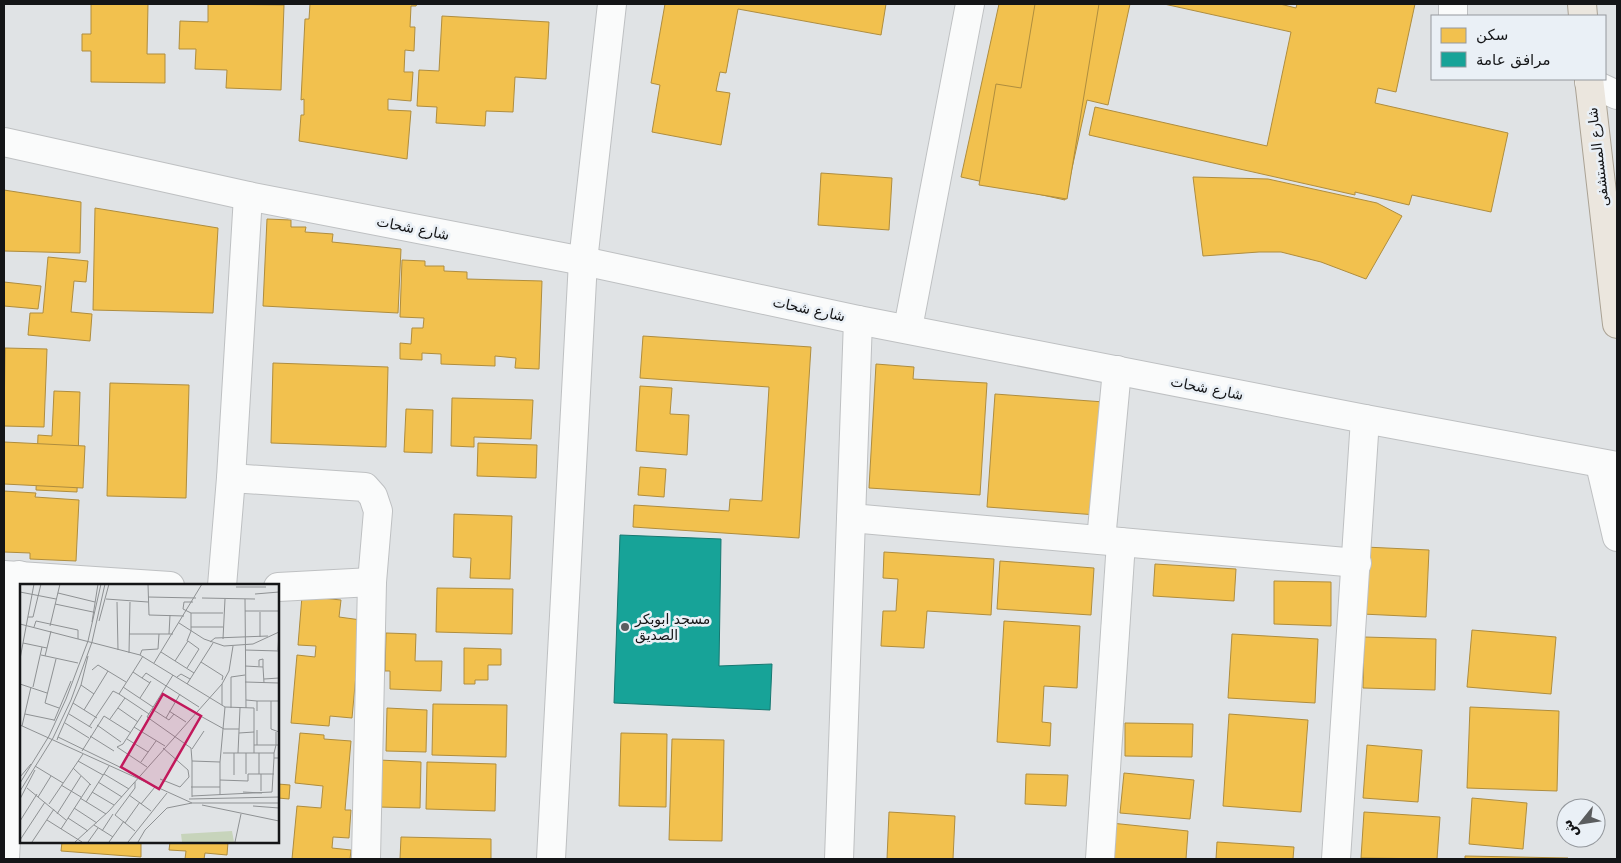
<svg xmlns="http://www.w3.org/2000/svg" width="1621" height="863" viewBox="0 0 1621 863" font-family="'DejaVu Sans',Vazirmatn,sans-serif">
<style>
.homes{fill:#f2c14e;stroke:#af8d3e}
.public{fill:#17a398;stroke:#167871}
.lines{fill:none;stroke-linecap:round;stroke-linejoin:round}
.minor-casing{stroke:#bec0c2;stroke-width:30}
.primary-casing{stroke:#aaa294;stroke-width:30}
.minor{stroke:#fafbfb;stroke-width:28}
.primary{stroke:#ebe6de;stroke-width:28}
.poi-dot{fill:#5b5d5f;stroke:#eaf0f6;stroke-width:2}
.labels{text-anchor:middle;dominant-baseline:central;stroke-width:5;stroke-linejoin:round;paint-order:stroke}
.street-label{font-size:14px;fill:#141517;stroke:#eaf0f6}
.poi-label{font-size:14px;fill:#141517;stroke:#eaf0f6;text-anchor:start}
.inset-road{fill:none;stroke:#8e9193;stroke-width:1}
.view{fill:#c2185b;fill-opacity:0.15;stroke:#c2185b;stroke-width:2.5}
.inset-edge{fill:none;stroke:#141517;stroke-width:2.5}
</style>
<rect width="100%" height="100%" fill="#e0e3e5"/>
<!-- homes -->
<g class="homes">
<polygon points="91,4 148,4 147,54 165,54 165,83 91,82 91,51 82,51 82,34 91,34"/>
<polygon points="208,4 284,5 281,90 226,88 227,70 195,69 196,49 179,49 180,21 208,22"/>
<polygon points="310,4 417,4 416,6 411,6 410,27 415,27 414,51 405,50 404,72 413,72 411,101 388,99 388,110 411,111 407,159 299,141 301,115 304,115 304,99 301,100 305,19 309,19"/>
<polygon points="665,4 886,4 881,35 738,9 726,73 720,72 716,91 730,93 721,145 652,132 660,85 651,83"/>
<polygon points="999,4 1130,4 1108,105 1087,100 1065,200 961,177"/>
<polygon points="1035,4 1099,4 1067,199 979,185 996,84 1021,88"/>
<polygon points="1164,4 1280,4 1296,8 1297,4 1415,4 1396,92 1378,88 1375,103 1508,133 1491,212 1412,195 1409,205 1355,192 1355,195 1089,135 1095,107 1267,146 1291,32"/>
<polygon points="442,16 549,22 546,79 515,77 513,112 486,111 485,126 436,123 437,107 417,106 419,70 439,71"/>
<polygon points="821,173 892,178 889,230 818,225"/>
<polygon points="1193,177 1268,179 1377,203 1402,216 1366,279 1321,262 1281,252 1259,252 1203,256"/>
<polygon points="4,190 81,202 80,253 4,251"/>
<polygon points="95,208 218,228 213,313 93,310"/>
<polygon points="267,219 291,220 291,227 306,227 305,232 333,234 332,242 401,249 398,313 263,306"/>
<polygon points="48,257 88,261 86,282 74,281 71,312 92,314 90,341 28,335 30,313 43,313"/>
<polygon points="402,260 425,261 425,266 444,266 444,271 467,272 467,279 542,281 539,369 515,368 516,358 495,356 495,366 441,364 441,354 422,353 422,360 400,359 400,343 411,344 412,328 423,328 424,318 400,317"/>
<polygon points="4,282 41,286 38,309 4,306"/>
<polygon points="643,336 811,347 799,538 633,527 634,505 729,511 730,499 762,501 769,387 640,378"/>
<polygon points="5,348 47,349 44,427 4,426"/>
<polygon points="273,363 388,367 386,447 271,443"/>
<polygon points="876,364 914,367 913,379 987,383 980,495 869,488"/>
<polygon points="110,383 189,385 186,498 107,496"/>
<polygon points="640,386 672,388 670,414 689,415 687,455 636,451"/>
<polygon points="54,391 80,392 77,492 36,490 38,435 52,436"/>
<polygon points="995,394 1104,402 1097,515 987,507"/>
<polygon points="452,398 533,400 531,439 474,437 474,447 451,446"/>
<polygon points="406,409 433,410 432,453 404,452"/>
<polygon points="4,442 85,446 83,488 4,484"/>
<polygon points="478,443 537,445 536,478 477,476"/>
<polygon points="640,467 666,469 664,497 638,495"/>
<polygon points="4,491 36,493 35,497 79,500 76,561 30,559 30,553 4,552"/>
<polygon points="454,514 512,516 510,579 470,578 471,558 453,557"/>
<polygon points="1365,547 1429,550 1426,617 1362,614"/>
<polygon points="884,552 994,559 991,615 927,611 924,648 881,646 883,611 896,611 898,579 883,578"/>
<polygon points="1000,561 1094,568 1091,615 997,609"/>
<polygon points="1155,564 1236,569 1234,601 1153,596"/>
<polygon points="1274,581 1331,582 1331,626 1274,624"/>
<polygon points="437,588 513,589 512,634 436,632"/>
<polygon points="302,596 341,600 339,617 361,620 352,718 330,716 329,726 291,723 297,655 315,657 316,646 298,645"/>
<polygon points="1004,621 1080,626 1077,688 1044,686 1042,722 1051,723 1050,746 997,742"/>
<polygon points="1472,630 1556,637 1551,694 1467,687"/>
<polygon points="386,633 416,634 415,661 442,661 441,691 390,689 390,671 385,671"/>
<polygon points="1232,634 1318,639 1315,703 1228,698"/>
<polygon points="1364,637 1436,639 1435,690 1363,688"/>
<polygon points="464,648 501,649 501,665 488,665 488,680 475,680 475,684 464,684"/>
<polygon points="433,704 507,705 506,757 432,755"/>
<polygon points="1470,707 1559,711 1557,791 1467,788"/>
<polygon points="387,708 427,710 426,752 386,751"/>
<polygon points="1229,714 1308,720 1301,812 1223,806"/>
<polygon points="1125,723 1193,724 1192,757 1125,756"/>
<polygon points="300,733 324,735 324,739 351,741 345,810 351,810 349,838 333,837 332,848 351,850 350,859 292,859 297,806 321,808 323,786 295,783"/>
<polygon points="621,733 667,734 666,807 619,806"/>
<polygon points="672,739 724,740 722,841 669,840"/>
<polygon points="1367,745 1422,750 1418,802 1363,798"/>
<polygon points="379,760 421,762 420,808 378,807"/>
<polygon points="427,762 496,764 495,811 426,809"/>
<polygon points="1124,773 1194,780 1190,819 1120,813"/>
<polygon points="1026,774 1068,775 1066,806 1025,804"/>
<polygon points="278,784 290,785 289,799 278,798"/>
<polygon points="1472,798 1527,803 1523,849 1469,844"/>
<polygon points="889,812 955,816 953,859 887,859"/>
<polygon points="1364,812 1440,817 1437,859 1361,858"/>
<polygon points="1111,823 1188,831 1186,859 1108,859"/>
<polygon points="401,837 491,839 491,859 400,859"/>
<polygon points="62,842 141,842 141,857 61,851"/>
<polygon points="170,842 228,842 227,855 205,853 204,859 185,859 186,851 169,850"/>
<polygon points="1217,842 1294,847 1293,859 1216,859"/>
<polygon points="1465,856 1568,858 1568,859 1465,859"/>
</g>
<!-- public -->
<polygon class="public" points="620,535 721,539 719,666 772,664 770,710 614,703"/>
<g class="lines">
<!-- minor casing -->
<g class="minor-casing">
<g id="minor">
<polyline points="1453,4 1453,16"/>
<polyline points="1589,82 1617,95"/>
<polyline points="4,142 248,196 583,261 858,320 1365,419 1617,466"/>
<polyline points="908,328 970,4"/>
<polyline points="1600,464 1617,537"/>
<polyline points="231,478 365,487 373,496 378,511 372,582 366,859"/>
<polyline points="851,518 1357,563"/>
<polyline points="1101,540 1117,370"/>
<polyline points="4,575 170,586"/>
<polyline points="222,586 231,478 248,196"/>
<polyline points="278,587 372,582"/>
<polyline points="5,859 19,575"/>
<polyline points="551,859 583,261 612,4"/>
<polyline points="839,859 858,320"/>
<polyline points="1100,859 1121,542"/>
<polyline points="1336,859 1365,419"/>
</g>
</g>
<!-- primary casing -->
<g class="primary-casing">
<g id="primary">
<polyline points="1582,4 1583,16"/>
<polyline points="1589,79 1617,324"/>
</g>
</g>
<!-- minor -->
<use href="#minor" class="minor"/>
<!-- primary -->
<use href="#primary" class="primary"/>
</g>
<!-- markers -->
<circle class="poi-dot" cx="625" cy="627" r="5"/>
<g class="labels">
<!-- street labels -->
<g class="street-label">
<text transform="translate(1598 157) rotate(-97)">شارع المستشفى</text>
<text transform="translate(413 228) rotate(11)">شارع شحات</text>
<text transform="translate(809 309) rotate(12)">شارع شحات</text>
<text transform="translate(1207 388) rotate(11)">شارع شحات</text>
</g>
<!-- poi labels -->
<g class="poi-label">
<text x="635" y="619">مسجد ابوبكر<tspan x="635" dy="16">الصديق</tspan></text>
</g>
</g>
<!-- overview -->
<g transform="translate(20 584)">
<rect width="259" height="259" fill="#e0e3e5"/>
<path d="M212,247L214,258H162L161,250Z" fill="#c7d4bb"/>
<path class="inset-road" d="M128,0L129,31L164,32M216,3H246M0,8L36,15M38,9L75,18M235,10L259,8M128,13L176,14M182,14L235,15M86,15L128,18M225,15L226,124M97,18L98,66M173,18H164L163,25L171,29H203M35,20L73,28M225,27H259M8,33H13L21,0M79,37L89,0M72,38L78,0M159,39L184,55L204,62L233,60L259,48M0,40L120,71L205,123L234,124V169H254V174H259M30,42L40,0M14,43L16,37L58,46V55M171,43H203M109,50H153M149,50L150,31M240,53V28M203,55L205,15M167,57L171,47V29M190,58L195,54L248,52M3,59L27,64L25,72M27,64L31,47M225,66L259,67M258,66L259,48M141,68L174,89M109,69L110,18M21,71L58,79M120,71L122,66L138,65L139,50M0,75L14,0M36,75L25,119L39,124M155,77L168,57L179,65L167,84M181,78L203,92L202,96M134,79L182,0M225,82L243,83L244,99M239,82V76L243,75V83M72,86L78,81L106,98M113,88L99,110L129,130M153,91L127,133L171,164L172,177L200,178V211M157,93L161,90L170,95M122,94L113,88L123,72M244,95L259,94M225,98L259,99M130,99L122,94L126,89L179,123M0,100L27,109M167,100L193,59M61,101L74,110M13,103L22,63M103,103L133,123M142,110L155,118M120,114L131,97M226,116L237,117V127M237,117H259M251,117V145L259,148M53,119L77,134M202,121V100M98,124L118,138M211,124V93L225,91M132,125L149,136L154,130M64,126L88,87M149,127L166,138M175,129L204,145H219M5,130L34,136M49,130L72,144M146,134L160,110M90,135L105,114M34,137L51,97M45,139L69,154M0,141L172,219H259M77,141L101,158M2,142L11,103M69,143L93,107L99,110M114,143L145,162M256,148V161H259M219,149L234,148M70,152L94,167M38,153L61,101L68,72M107,155L128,168M37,156L38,153L112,189M103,160L97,163L127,183M103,160L122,131M234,161H237V146M237,161H256L254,169M172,165L184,147M62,167L84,132L111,149M203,169H234M218,169L220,124M226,169V190M239,169V190M58,177L83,191M172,177V213M121,178L136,157M200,178L205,123M15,182L43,199M53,184L71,201M84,190L109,205M214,191V169M0,193L11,180M140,195L160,203L169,193L168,186L143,164M200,196L228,197V190H254M78,198L102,213M0,199L29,152L46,115L68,57L81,0M41,201L61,213M171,203H200M7,204L46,236M0,207L33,154L51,116L72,58L85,0M241,207V190M72,208L94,221M223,208L242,209M109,211L131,227M172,212L252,208L254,174M18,213L31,192M60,214L86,230M0,215L15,186M169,215L259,213M66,218L89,182M29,220L63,170M121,220L135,203M182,221L259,237M233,222L259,224M54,224L77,239M37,230L61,192M95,231L115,204V198M95,231L115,247M48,234L68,247M27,236L62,258M0,237L17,210M105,239L120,218M74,241L93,253M41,245L70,200M82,247L93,230M0,256L25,218M12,258L34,225M55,258L89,227L202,100L209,87L213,62M68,258L78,244M89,258L104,237M108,258L147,209M118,258L125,246L147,224L172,219M215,258L221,230"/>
<path class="view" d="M143,110L181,132L139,205L101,183Z"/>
<rect width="259" height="259" class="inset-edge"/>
</g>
<!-- border -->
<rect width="1621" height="863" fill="none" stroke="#141517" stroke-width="10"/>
<!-- legend -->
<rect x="1431" y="15" width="175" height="65" fill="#eaf0f6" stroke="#94989d"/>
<rect x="1441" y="28" width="25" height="15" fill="#f2c14e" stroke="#94989d"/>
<text x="1476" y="40" font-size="15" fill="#141517">سكن</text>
<rect x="1441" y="52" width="25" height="15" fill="#17a398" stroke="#94989d"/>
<text x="1476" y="65" font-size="15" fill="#141517">مرافق عامة</text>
<!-- north arrow -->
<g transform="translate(1581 823) rotate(240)"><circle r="24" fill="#eaf0f6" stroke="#94989d"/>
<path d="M0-4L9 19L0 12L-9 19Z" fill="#5b5d5f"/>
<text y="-8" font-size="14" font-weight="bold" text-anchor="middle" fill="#141517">ش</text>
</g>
</svg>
